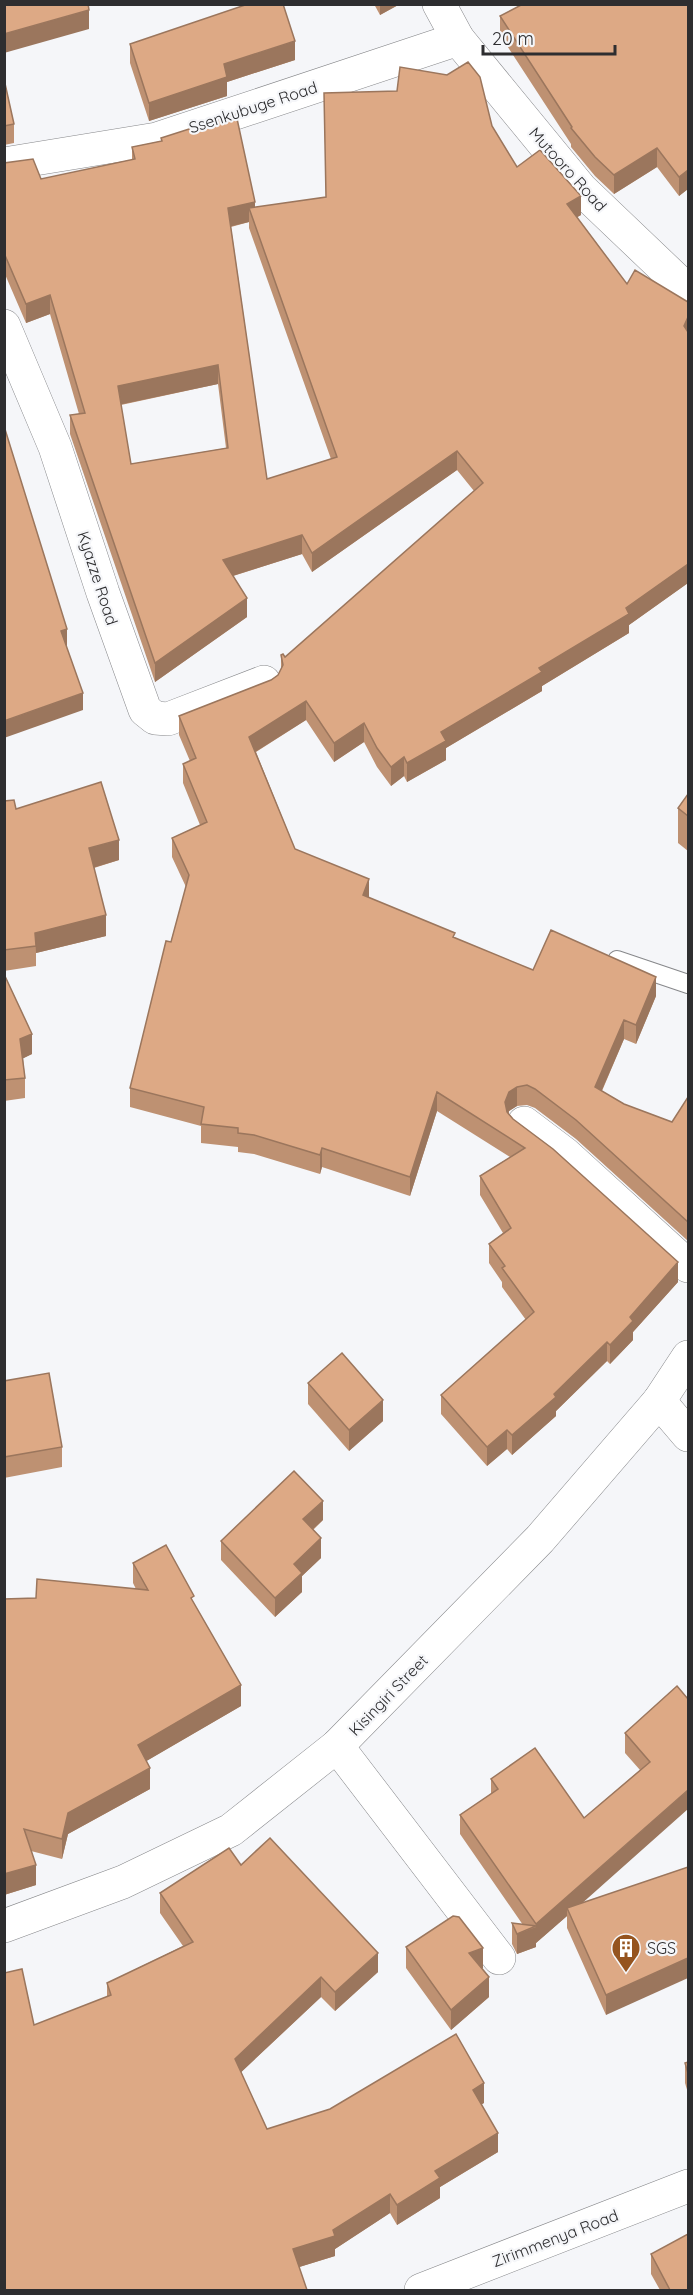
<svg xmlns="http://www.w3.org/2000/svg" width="693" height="2295" viewBox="0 0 693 2295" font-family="Quicksand,sans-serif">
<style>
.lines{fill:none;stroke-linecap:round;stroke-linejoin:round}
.service-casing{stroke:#87888b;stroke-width:20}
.minor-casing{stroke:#87888b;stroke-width:34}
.service{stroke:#fff;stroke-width:18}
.minor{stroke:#fff;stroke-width:33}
.wall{fill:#be9172;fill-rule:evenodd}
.shaded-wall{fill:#9b765d}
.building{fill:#dda985;stroke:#9b765d;stroke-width:1.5;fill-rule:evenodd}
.labels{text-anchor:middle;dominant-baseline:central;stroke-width:4.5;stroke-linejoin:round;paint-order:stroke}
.street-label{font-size:16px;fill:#2e2e30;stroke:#f5f6f9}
.poi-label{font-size:16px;fill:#2e2e30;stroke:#f5f6f9;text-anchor:start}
</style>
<rect width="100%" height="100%" fill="#f5f6f9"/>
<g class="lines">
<!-- service casing -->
<g class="service-casing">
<polyline id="service" points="617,960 688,984"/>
</g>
<!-- minor casing -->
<g class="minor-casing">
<g id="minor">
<polyline points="439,4 458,39 581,189 688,291"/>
<polyline points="4,164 157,139 458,39"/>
<polyline points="4,326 55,447 103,593 145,710 155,718 168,719 264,682"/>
<polyline points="524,1123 565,1154 688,1266"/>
<polyline points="659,1401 688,1435"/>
<polyline points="337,1746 499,1958"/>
<polyline points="4,1926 123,1882 231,1830 337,1746 540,1539 659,1401 688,1357"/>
<polyline points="421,2290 688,2186"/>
</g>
</g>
<!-- service -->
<use href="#service" class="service"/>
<!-- minor -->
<use href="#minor" class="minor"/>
</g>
<!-- wall -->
<g class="wall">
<polygon points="374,4 400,4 380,15"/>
<polygon points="688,4 688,189 679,196 657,167 614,194 595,176 571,147 571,144 500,35 500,16"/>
<polygon points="130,44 295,60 227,82 227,96 149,121 130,63"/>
<polygon points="4,79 14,124 14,143 4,145"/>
<path d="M324,93L492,126L517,167L581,215L577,217L627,284L688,302V583L629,625V633L542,686V691L446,748V760L407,782L404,776L391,786L377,767L364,742L334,762L306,720L256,752L295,849L369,898L455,938L533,970L656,996L636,1044L624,1039L602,1091L624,1104L672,1122L688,1097V1241L576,1139L535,1108L527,1105L517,1106L509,1111V1114L513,1119L678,1282L633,1332V1340L610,1364L607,1361L556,1411V1416L512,1455L507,1449L487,1466L441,1414V1395L526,1320L502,1287V1282L489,1263V1244L503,1233L480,1195V1176L510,1157L437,1111L410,1196L322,1167L320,1174L254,1154L238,1152V1147L201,1143V1126L130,1107V1088L186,887L172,857V838L200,825L183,783V764L190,761L179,735V716L271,680L278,675L281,669V655L285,657L474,491L457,470L312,572L302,554L233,576L247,617L155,682L70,434V415L79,414L50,314L26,323L4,272V163L41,179L132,160V147L161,141V138L255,208L326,197ZM249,222V228L331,459L267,479L231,227ZM218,384L226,448L131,464L121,405Z"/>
<polygon points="688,794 688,851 678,843 678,808"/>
<polygon points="4,801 16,809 119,860 94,868 106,936 36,953 36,966 4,971"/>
<polygon points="4,974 32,1054 23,1058 25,1078 25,1098 4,1101"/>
<polygon points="4,1381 62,1447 62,1467 4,1478"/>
<polygon points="308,1383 383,1421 349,1451 308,1404"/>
<polygon points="323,1520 313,1530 321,1558 302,1576 302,1592 275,1617 221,1560 221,1541"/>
<polygon points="133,1563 194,1604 241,1706 146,1761 150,1789 68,1834 62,1859 31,1851 36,1885 4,1895 36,1598 136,1589 133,1583"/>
<polygon points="688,1699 581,1904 688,1867 606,2015 567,1928 567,1916 536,1943 536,1947 517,1954 512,1944 512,1923 523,1925 460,1834 460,1815 491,1794 491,1779 584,1818 640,1770 625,1753 625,1733"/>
<polygon points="241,1865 378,1972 335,2011 321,1997 241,2072 267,2129 484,2103 481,2104 498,2152 440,2187 440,2198 397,2225 390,2213 335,2249 335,2256 299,2267 34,2025 107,1997 107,1983 183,1946 160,1913 160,1893"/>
<polygon points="406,1947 483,1968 482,1968 489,1997 451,2030 406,1968"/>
<polygon points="688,2062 688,2093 685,2083 685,2063"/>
<polygon points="651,2254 688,2290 660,2290 651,2274"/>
</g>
<!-- shaded-wall -->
<g class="shaded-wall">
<polygon points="380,4 400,4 380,15"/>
<polygon points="89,10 89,29 4,53 4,34"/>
<polygon points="295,41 295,60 227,82 227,96 149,121 149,103 224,64"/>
<polygon points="657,148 657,167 614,194 614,175"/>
<polygon points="688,170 688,189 679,196 679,177"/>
<polygon points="581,196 581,215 567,223 567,204"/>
<polygon points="255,202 255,221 249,208 249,222 228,227 228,208"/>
<polygon points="50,295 50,314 26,323 26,304"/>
<polygon points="688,317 688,336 684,326"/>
<polygon points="218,365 218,384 118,405 118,386"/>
<polygon points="457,451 457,470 312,572 312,553"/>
<polygon points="302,535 302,554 223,579 223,560"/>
<polygon points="688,564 688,583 629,625 629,633 542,686 542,691 446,748 446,760 407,782 407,763 441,732 539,668"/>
<polygon points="247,598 247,617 155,682 155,663"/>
<polygon points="67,629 67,646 61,648 61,631"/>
<polygon points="83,693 83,710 4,738 4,721"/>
<polygon points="306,701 306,720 249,756 249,737"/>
<polygon points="364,723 364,742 334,762 334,743"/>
<polygon points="404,757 404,776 391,786 391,767"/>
<polygon points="119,840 119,860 89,869 89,848"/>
<polygon points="369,879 369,898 363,895"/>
<polygon points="106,915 106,936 36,953 35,933"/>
<polygon points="656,977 656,996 636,1044 636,1025"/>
<polygon points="624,1020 624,1039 595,1106 595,1087"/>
<polygon points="32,1034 32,1054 20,1060 20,1039"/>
<polygon points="517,1087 517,1106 509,1111 505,1121 505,1102 509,1092"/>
<polygon points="437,1092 437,1111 410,1196 410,1177"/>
<polygon points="322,1148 322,1167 320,1174 320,1155"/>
<polygon points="678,1262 678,1282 633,1332 633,1340 610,1364 610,1345 630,1317"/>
<polygon points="607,1342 607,1361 556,1411 556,1416 512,1455 512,1435"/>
<polygon points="383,1400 383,1421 349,1451 349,1430"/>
<polygon points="507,1430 507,1449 487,1466 487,1447"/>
<polygon points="323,1501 323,1520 303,1538 303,1519"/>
<polygon points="321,1538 321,1558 302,1576 302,1592 275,1617 275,1598 294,1564"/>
<polygon points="241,1685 241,1706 138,1766 138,1745"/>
<polygon points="150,1768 150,1789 68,1834 62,1859 62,1839 68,1813"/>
<polygon points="688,1790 688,1809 570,1914 567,1908 567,1916 536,1943 536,1947 517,1954 517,1934 536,1927 536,1924"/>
<polygon points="36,1865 36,1885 4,1895 4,1874"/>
<polygon points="483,1948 483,1968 469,1974 469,1953"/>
<polygon points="378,1953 378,1972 335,2011 335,1992"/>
<polygon points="688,1958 688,1978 606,2015 606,1995"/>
<polygon points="321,1977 321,1997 235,2078 235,2059"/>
<polygon points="489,1977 489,1997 451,2030 451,2010"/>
<polygon points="484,2083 484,2103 473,2110 473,2090"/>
<polygon points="498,2133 498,2152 440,2187 440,2198 397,2225 397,2205 435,2171"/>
<polygon points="390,2194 390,2213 335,2249 335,2256 293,2269 293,2249 333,2230"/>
</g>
<!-- building -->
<g class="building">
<polygon points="4,4 88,4 89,10 4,34"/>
<polygon points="248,4 283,4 295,41 224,64 227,77 149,103 130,44"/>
<polygon points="523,4 688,4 688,170 679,177 657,148 614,175 595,157 571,128 572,127 500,16"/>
<path d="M468,62L480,77L492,126L517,167L540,150L581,196L567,204L627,284L635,270L688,302V317L684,326L688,332V564L626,608L629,614L539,668L542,672L441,732L446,741L407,763L404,757L391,767L377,748L364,723L334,743L306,701L249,737L295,849L369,879L363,895L455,933L453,937L533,970L551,930L656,977L636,1025L624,1020L595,1087L624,1104L672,1122L688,1097V1222L576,1120L535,1089L527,1085L517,1087L509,1092L505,1102L507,1112L513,1119L553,1149L678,1262L630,1317L633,1321L610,1345L607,1342L554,1394L556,1397L512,1435L507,1430L487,1447L441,1395L534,1312L502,1268L505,1266L489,1244L511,1228L480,1176L525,1148L437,1092L410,1177L322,1148L320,1155L254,1135L238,1133V1128L201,1124L204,1107L130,1088L166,941L171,942L189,875L172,838L207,822L183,764L196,758L179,716L271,680L278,675L283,665L281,655L283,654L285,657L483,483L457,451L312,553L302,535L223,560L247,598L155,663L70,415L85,413L50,295L26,304L4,253V163L33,159L41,179L135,159L132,147L162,141L161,138L236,114L255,202L228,208L267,479L337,457L249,208L326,197L324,93L397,91L400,67L447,75ZM218,365L228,448L131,464L118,386Z"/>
<polygon points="4,79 14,124 4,126"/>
<polygon points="4,426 67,629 61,631 83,693 4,721"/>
<polygon points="101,782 119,840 89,848 106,915 35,933 36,946 4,950 4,801 14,800 16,809"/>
<polygon points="688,794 688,816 678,808"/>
<polygon points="4,974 32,1034 20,1039 25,1078 4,1080"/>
<polygon points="342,1353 383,1400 349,1430 308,1383"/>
<polygon points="49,1373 62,1447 4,1457 4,1381"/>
<polygon points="294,1471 323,1501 303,1519 321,1538 294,1564 302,1573 275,1598 221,1541"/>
<polygon points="166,1545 194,1596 191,1598 241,1685 138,1745 150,1768 68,1813 62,1839 24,1829 36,1865 4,1874 4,1599 36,1598 37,1579 148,1590 133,1563"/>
<polygon points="677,1686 688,1699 688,1790 536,1924 460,1815 498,1789 491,1779 535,1748 584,1818 650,1762 625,1733"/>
<polygon points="270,1838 378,1953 335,1992 321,1977 235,2059 267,2129 330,2109 456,2034 484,2083 473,2090 498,2133 435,2171 440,2178 397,2205 390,2194 333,2230 335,2236 293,2249 307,2290 4,2290 4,1973 22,1969 34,2025 111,1995 107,1983 193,1942 160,1893 229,1848 241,1865"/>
<polygon points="688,1867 688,1958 606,1995 567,1908"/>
<polygon points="453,1916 459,1917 483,1948 469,1953 489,1977 451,2010 406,1947"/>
<polygon points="512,1923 536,1926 517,1934"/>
<polygon points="688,2062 688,2073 685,2063"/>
<polygon points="688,2234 688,2290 670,2290 651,2254"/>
</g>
<!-- icons -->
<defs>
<g id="building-pin" transform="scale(1.5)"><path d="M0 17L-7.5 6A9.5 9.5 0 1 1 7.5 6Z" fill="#95541f" stroke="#f5f6f9"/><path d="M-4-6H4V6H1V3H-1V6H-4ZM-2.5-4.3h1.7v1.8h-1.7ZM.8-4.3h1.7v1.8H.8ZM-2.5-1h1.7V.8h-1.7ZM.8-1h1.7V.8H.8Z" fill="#fff"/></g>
</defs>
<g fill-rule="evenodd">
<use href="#building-pin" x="626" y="1948"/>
</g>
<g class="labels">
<!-- street labels -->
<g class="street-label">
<text transform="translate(253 107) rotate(-18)">Ssenkubuge Road</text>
<text transform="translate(568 169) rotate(48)">Mutooro Road</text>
<text transform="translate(98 578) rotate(72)">Kyazze Road</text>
<text transform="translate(388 1695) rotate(-46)">Kisingiri Street</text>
<text transform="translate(555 2238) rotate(-21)">Zirimmenya Road</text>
</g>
<!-- poi labels -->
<g class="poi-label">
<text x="647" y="1948">SGS</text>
</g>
</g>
<!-- border -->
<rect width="693" height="2295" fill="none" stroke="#2e2e30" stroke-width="12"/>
<!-- scale -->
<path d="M483 45v9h132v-9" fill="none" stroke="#2e2e30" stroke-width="3"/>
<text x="492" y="45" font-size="18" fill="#2e2e30" stroke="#f5f6f9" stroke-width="4.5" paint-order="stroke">20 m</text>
</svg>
